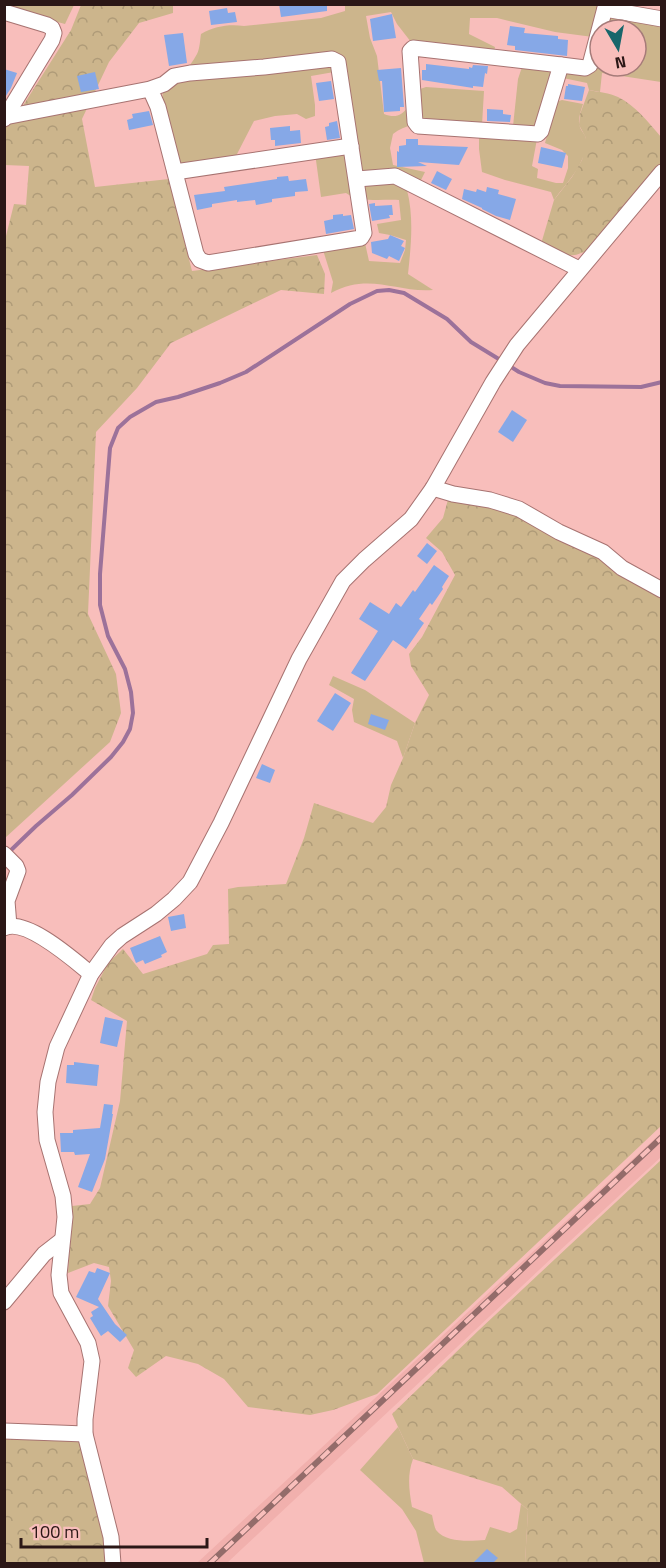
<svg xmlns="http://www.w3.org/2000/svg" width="666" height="1568" viewBox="0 0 666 1568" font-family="'Titillium Web',sans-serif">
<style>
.built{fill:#f1b0ad}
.green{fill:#ccb58c}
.forest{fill:url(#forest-crowns)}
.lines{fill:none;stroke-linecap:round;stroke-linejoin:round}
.stream{stroke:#9c729a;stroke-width:4}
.building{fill:#86a8e7}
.minor-casing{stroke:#a77371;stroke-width:17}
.minor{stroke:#fff;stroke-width:15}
.rail-casing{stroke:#936c6a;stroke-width:6}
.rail{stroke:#f8bebb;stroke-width:4;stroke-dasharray:11;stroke-linecap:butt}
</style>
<defs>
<pattern id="forest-crowns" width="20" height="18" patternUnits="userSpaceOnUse" patternTransform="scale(1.5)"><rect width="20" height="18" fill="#ccb58c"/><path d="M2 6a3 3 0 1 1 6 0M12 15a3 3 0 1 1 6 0" fill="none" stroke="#af9b78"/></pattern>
</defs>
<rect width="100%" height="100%" fill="#f8bebb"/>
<!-- built -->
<polygon class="built" points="661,1133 661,1157 555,1255 227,1563 197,1563"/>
<!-- green -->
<g class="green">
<polygon points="4,5 74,5 65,24 6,8"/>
<path d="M345,5H602L593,37L555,32L497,18H470L469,34L495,47L494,52L411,42L397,24L391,12L366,16L370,38L377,56L384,114C404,122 409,105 417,90L426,87L484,91L482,125C454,124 416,116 393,134L390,148L393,165L425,172L420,182L407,190C414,217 411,246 408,274L433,290C396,293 370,272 331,293L333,282L323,250L365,243L369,261L400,263L405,250L406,240L390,235L379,233L377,224L401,220L399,200C383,199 359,203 346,193L321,197L315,153L345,148L334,72L311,76L315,105V116L306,119L297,114L275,116L254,121L236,156L180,165L176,145L162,100L163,91C176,81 189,69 197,54C200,48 200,40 201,34C215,26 229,24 244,26L321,18L345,11Z"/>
<polygon points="614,15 661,23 661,82 602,73 600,92 589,90 587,83 563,78 566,72 589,73 600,48 600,66 636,66 636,30 605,30 609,18"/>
<polygon points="522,67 548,69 553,75 539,125 534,128 513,126 518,79"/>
<path d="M562,100L583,104C581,111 577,120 580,127C581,131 586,135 586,139C587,164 567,182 554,200L551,192L505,180L482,172L479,149V137L537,139L532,166L538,169L537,178L556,183H563L568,168V156L562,150L545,143L556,102Z"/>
<polygon points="333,676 365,690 415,723 403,758 397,741 354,722 352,710 354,699 329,685"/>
<path d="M398,1427L413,1459C407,1475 409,1490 412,1507L432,1515C433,1519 434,1526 436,1530C446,1543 470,1541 485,1540L490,1527L510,1533L517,1529L521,1504L528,1510L525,1563H424L416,1531L402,1509L360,1470Z"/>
</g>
<!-- forest -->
<g class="forest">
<polygon points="81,5 173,5 173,13 139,23 109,62 82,119 95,187 169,179 192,271 317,255 325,274 324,294 281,290 171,343 137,388 96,432 88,614 116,674 121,713 110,742 5,838 4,244 14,204 26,205 29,166 5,165 5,120 12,123 71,30"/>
<path d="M589,90C598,92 610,93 618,97C635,105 649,123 661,137V164L588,250C568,261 560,253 541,244L554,200L572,177L582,160L586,138L579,125L580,114Z"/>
<polygon points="449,496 490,504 602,555 661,595 661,1126 377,1394 333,1410 310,1415 248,1407 224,1379 198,1364 166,1356 136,1377 128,1368 134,1350 108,1306 111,1281 109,1267 94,1263 68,1273 72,1206 90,1204 100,1188 120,1101 127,1021 91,1000 95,988 108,963 123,949 143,974 207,954 213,945 229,944 228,889 238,887 286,884 304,838 314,803 373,823 386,807 391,785 403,758 415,723 429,695 411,666 409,654 422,637 455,575 442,552 426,538 443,518"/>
<polygon points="661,1160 661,1563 525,1563 528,1510 502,1487 413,1459 392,1414 479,1330"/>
<polygon points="4,1433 79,1439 103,1519 108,1563 5,1563"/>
</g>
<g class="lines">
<!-- stream -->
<g class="stream">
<polyline points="508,365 519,372 545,383 560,386 641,387 662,382"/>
<polyline points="9,852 36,826 72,795 111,757 123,742 130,729 133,713 131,692 125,669 108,636 100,605 100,574 110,448 118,428 130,417 156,402 178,397 220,383 246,372 350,304 377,291 389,290 404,293 447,319 471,342 502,361"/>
</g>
</g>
<!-- building -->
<g class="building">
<polygon points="279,4 327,4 327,11 281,17"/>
<polygon points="227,8 228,13 235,12 237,22 211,25 209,11"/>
<polygon points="392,14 396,38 373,41 370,19"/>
<polygon points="510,26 525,28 524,33 558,36 558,39 568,40 567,56 515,50 515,46 507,45"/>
<polygon points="183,33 187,63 169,66 164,35"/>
<polygon points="426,64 469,69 469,67 472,68 473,65 488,66 487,74 485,73 483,87 473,86 473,88 422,80 422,70 426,70"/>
<polygon points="401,68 404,107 400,107 400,111 384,112 382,81 379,81 377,70"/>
<polygon points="4,69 17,73 11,88 4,99"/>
<polygon points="95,72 99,89 81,92 77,76"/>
<polygon points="331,81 334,99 319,101 316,83"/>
<polygon points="568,84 585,87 582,101 564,99 566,86 568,86"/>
<polygon points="487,109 503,110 503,114 511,115 510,122 487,121"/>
<polygon points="149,111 153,125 129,130 127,120 133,118 132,114"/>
<polygon points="337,121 340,138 327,140 325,127 329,126 329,123"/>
<polygon points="290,126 290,131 300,130 301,143 275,146 275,140 271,140 270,128"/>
<polygon points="406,139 418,139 418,145 468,147 459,165 418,162 427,166 397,167 397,151 399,152 399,146 406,145"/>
<polygon points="541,147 566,153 562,168 538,163"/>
<polygon points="437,171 452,179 446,190 431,183"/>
<polygon points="288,176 289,181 306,179 308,191 295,192 295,196 272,199 272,202 256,205 255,200 237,202 237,200 212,204 212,207 197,210 194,195 225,191 224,187 277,179 277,177"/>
<polygon points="487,187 499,190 498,194 516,199 510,220 496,216 482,209 482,208 462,199 464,189 476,192 477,189 486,192"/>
<polygon points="375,203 375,206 392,205 393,215 389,215 390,218 372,221 369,204"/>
<polygon points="343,214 343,216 351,215 354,229 326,234 324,221 333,219 333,215"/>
<polygon points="390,235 404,241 401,246 405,248 399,261 389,256 387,259 372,253 371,242 388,239"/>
<polygon points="512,410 527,420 513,442 498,432"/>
<polygon points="427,543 437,551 427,564 417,556"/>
<polygon points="434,565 449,576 442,587 443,589 432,605 430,603 419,619 424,623 406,649 393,640 365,681 351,673 378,631 359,619 370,602 389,614 396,603 401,607 413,590 415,592"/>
<polygon points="335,693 351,703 333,731 317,721"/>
<polygon points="371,714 389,720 385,730 368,724"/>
<polygon points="262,764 275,770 270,783 256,778"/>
<polygon points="184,914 186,928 171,931 168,917"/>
<polygon points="160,936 167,952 161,955 162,957 145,964 143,960 136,963 130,948"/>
<polygon points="105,1017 123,1021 117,1047 100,1043"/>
<polygon points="74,1062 99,1065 97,1086 66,1083 67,1065 74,1065"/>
<polygon points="104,1104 113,1105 112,1114 113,1114 105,1159 92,1192 78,1187 90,1154 75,1155 74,1152 61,1152 60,1133 73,1133 73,1130 100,1128"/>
<polygon points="97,1268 110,1273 98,1299 115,1324 127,1335 120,1342 108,1331 101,1336 90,1318 93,1316 91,1312 99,1307 76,1297 89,1271 95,1273"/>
<polygon points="487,1549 498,1558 493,1563 473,1563"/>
</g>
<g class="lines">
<!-- minor casing -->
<g class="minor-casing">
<g id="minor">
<polyline points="605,9 662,19"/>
<polyline points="4,12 47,25 52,28 54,33 52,40 4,119"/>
<polygon points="413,48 561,65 541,131 538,134 418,126 415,122 410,51"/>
<polyline points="561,65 585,68 590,65 606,4"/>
<polyline points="5,117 150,89 164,84 174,76 190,73 264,67 332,59 338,62 364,233 361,238 208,263 200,260 196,254 158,107 150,89"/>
<polyline points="175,172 351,146"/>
<polyline points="357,179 395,176 579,269"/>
<polyline points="433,488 453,494 490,500 519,509 559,532 603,552 622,568 662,590"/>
<polyline points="4,854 16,866 18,871 7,901 9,926"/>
<path d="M4,928C26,917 75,961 91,974"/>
<polyline points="4,1302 44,1254 62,1240"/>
<polyline points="4,1431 85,1434"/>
<polyline points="113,1564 111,1537 85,1434 85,1419 92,1361 88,1343 61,1293 59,1275 65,1217 63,1196 47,1140 45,1112 48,1082 57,1047 91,974 112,945 122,936 156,914 174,899 190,882 221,823 299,659 343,581 364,560 411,519 433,488 493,382 517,345 662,172"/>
</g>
</g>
<!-- minor -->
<use href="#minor" class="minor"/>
<!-- rail casing -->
<g class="rail-casing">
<polyline id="rail" points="209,1564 662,1137"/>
</g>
<!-- rail -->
<use href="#rail" class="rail"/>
</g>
<!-- border -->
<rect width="666" height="1568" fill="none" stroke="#2b1716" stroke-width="12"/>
<!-- north arrow -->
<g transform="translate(618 48) rotate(170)"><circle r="28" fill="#f8bebb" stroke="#a67b79" stroke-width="1.5"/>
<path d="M0-4.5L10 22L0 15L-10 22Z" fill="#18666b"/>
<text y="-9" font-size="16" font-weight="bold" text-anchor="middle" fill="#2b1716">N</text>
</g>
<!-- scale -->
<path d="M21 1538v9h186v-9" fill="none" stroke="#2b1716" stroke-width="3"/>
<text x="30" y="1538" font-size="18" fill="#2b1716" stroke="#f8bebb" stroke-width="4.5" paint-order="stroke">100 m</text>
</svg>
